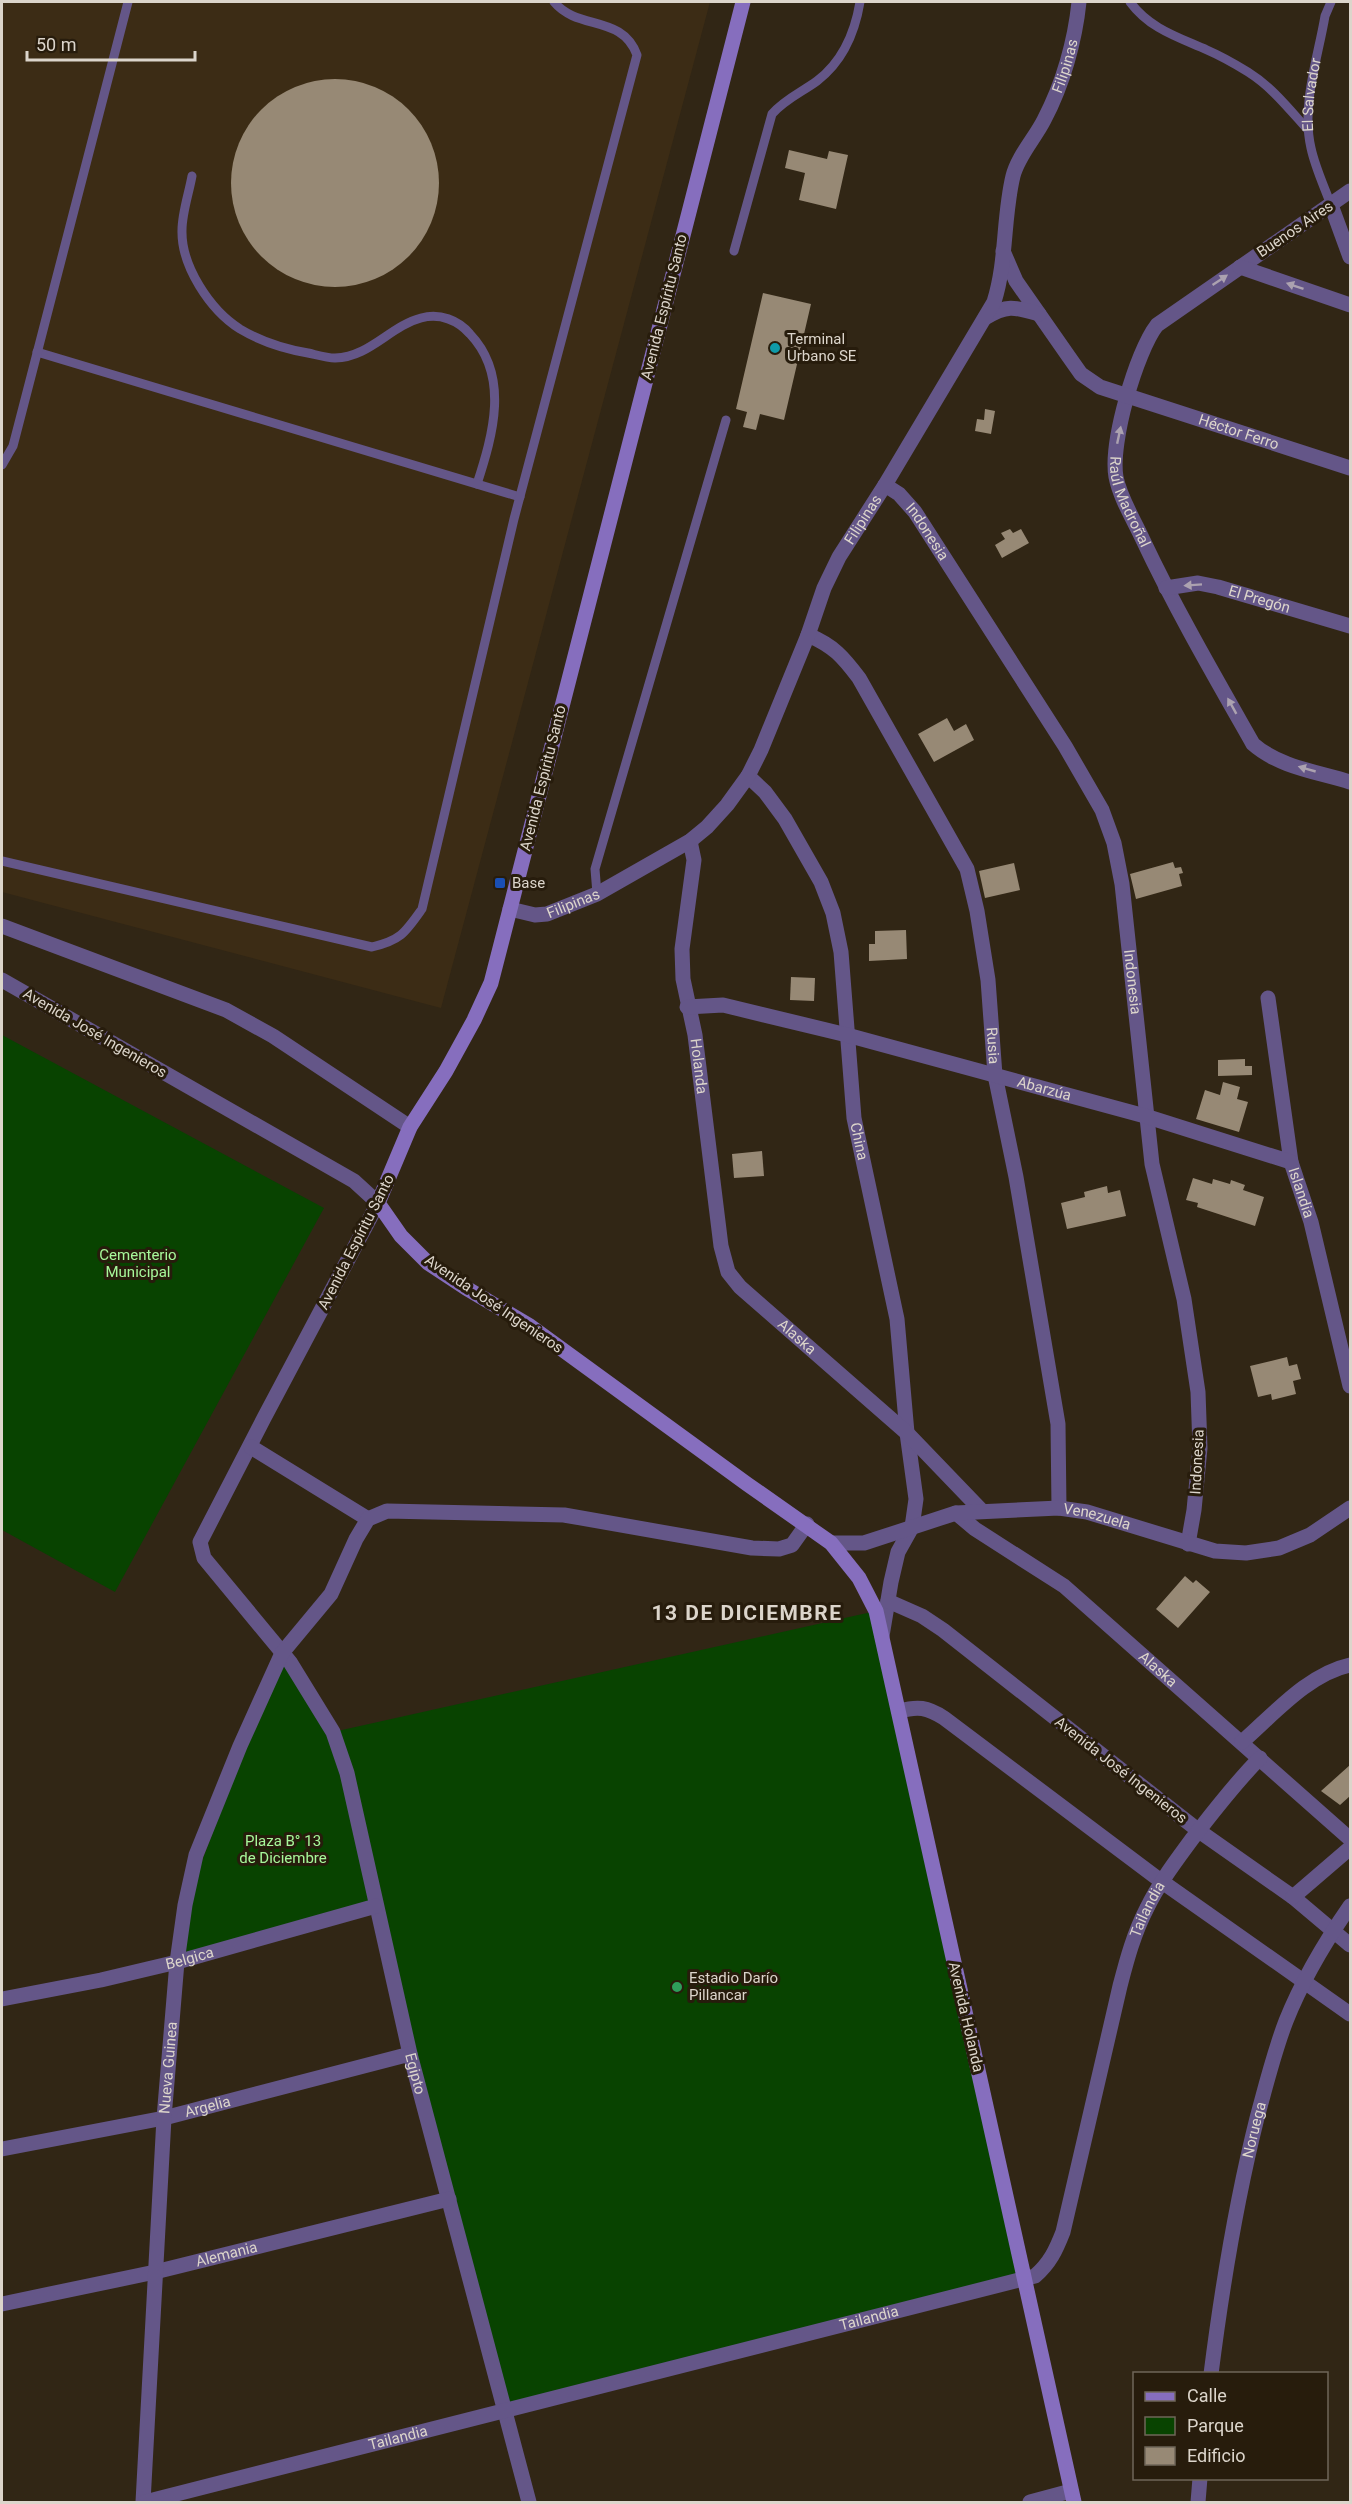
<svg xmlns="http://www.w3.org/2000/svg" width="1352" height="2504" viewBox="0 0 1352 2504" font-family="Roboto,sans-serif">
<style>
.built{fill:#3c2c15}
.green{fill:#084300}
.building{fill:#978975}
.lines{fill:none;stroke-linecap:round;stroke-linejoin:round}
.lane{stroke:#645688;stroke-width:9}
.street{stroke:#645688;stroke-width:15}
.secondary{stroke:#866ebe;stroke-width:15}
.oneway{fill:#aca2b0}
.culture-dot{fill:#0f9aa8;stroke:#271c0c;stroke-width:2}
.transit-dot{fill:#1a4fb4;stroke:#271c0c;stroke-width:2}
.leisure-dot{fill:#2e9e5b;stroke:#271c0c;stroke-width:2}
.labels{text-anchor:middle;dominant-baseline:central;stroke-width:6;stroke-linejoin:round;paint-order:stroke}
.street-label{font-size:15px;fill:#dcd5cb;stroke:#271c0c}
.poi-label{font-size:15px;fill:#dcd5cb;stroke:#271c0c;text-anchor:start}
.park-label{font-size:15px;fill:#a7f79a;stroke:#271c0c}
.district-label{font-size:21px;font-weight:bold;letter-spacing:1.5px;fill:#dcd5cb;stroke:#271c0c}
</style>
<rect width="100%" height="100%" fill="#312615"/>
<!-- built -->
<polygon class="built" points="2,2 710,2 441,1008 2,892"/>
<!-- green -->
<g class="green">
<polygon points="2,1035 324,1208 115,1592 2,1530"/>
<polygon points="876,1611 1025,2280 506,2412 376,1906 177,1962 185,1905 282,1653 333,1732"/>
</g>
<!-- building -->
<g class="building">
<circle cx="335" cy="183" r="104"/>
<polygon points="789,150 827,159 829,151 848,155 836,209 799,200 805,173 785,168"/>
<polygon points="763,293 811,304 784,420 760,414 756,430 743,427 747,412 736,409"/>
<polygon points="985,409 995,411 991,434 975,431 977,419 984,420"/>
<polygon points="1010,529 1013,533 1021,529 1029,543 1002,558 995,545 1005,539 1001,533"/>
<polygon points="947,718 954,731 966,724 974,740 934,762 918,734"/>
<polygon points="1173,862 1175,868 1181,867 1183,873 1179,874 1182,886 1136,899 1130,874"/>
<polygon points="1014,863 1020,890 985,898 979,871"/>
<polygon points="906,930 907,959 869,961 869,944 875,944 875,931"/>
<polygon points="791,977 815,978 814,1001 790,1000"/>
<polygon points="1245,1059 1245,1066 1252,1066 1252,1075 1218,1076 1218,1060"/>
<polygon points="1223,1082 1240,1087 1237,1099 1248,1102 1239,1132 1196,1119 1205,1090 1220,1095"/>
<polygon points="762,1151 764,1176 734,1178 732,1154"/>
<polygon points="1193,1178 1212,1184 1213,1179 1230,1184 1231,1180 1245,1185 1243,1190 1264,1197 1255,1226 1197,1207 1198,1203 1186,1200"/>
<polygon points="1107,1186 1108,1193 1120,1190 1126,1216 1067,1229 1061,1203 1085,1197 1084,1192"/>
<polygon points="1287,1357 1289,1366 1297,1364 1301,1379 1293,1381 1296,1394 1272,1400 1271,1394 1258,1397 1250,1366"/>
<polygon points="1185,1576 1193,1583 1196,1580 1210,1592 1178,1628 1156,1609"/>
<polygon points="1350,1765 1350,1796 1340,1805 1321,1791"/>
</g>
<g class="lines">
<!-- lane -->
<g class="lane">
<path d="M1130,2C1150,29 1178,37 1207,50C1221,56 1235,64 1248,72C1272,87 1289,109 1308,130"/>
<path d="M192,176C189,193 182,213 182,230C181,266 210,310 240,329C260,341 285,349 308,353C317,355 327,358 335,358C370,357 390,326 421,318C440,313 458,320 470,334C510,376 493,435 477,484"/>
<path id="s1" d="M1331,205C1324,186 1315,167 1311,148C1301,105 1318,58 1325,16L1331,2"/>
<path d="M734,251L772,114C785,99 802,92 817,81C842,62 855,32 860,2"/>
<polyline points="37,352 520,497"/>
<polyline points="2,465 13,446 128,2"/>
<path d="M2,861L372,947C401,940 405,933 422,909L514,519L637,55C622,14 578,31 554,2"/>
<polyline points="597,894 595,869 726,420"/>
</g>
<!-- street -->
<g class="street">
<path id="s2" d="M1350,191L1157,325C1136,352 1110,443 1116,477C1120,498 1134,520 1143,540C1176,610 1215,677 1253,744C1279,767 1318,772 1350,782"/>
<polyline points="1331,205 1350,257"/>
<path id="s3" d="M1003,251L1016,281L1069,357L1081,374L1100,387L1350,468"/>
<polyline points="1240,267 1350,305"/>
<path d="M985,318C1007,304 1015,307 1039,314"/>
<path id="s4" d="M885,485L899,494L915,512L1065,746L1102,810L1114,843L1122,884L1152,1164L1184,1299L1198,1392L1200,1448L1194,1510L1188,1544"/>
<path id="s5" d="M1166,588L1198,583L1218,587L1350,626"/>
<path id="s6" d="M808,635C834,646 843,657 859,678L967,869L977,911L988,980L995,1075L1016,1177L1058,1424L1059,1508"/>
<path id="s7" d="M748,776L765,792L785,819L821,882L833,913L841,952L854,1118L897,1319L907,1433L916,1499L912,1527L898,1552L891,1582L882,1636"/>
<path id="s8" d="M690,841L694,860L682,949L683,979L695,1035L721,1246L728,1272L740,1287L907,1433L982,1511"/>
<path id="s9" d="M510,909L535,915L547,914L597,894L690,841L707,827L727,805L748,776L761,750L808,635L824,588L839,557L885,485L994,302C1007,261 1003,217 1013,176C1018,156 1035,138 1044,120C1063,84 1075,41 1079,2"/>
<polyline points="2,926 226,1010 273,1036 410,1127"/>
<path id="s10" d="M2,980L354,1181L378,1203L264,1418L200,1542L204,1558L290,1662L333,1732L347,1773L410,2054L529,2502"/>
<path id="s11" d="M1268,998L1291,1162L1311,1222L1350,1386"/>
<path id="s12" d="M687,1007L723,1005L847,1035L1145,1116L1291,1162"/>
<polyline points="251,1447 368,1519"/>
<path id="s13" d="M956,1513L975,1529L1064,1586L1350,1839"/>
<path id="s14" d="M831,1543H864L956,1513L1059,1508L1087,1512L1215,1551L1246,1553L1279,1548L1310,1535L1350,1508"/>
<polyline points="888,1601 922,1616 943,1630 1199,1831 1293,1897 1350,1945"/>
<path d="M899,1711C918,1706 927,1707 944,1718L1161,1881L1350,2014"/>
<path d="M1242,1742C1273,1715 1308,1674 1350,1665"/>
<polyline points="1293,1897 1350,1848"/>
<path id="s15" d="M2,1999L101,1980L177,1962L376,1906"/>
<path id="s16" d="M2,2149L164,2118L410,2054"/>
<path id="s17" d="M2,2304L155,2272L449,2199"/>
<path id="s18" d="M1211,2374C1222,2287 1236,2202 1257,2118C1266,2085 1274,2052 1286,2021C1302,1981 1325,1942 1350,1906"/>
<path id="s19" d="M143,2502L164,2118L177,1962L185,1905L196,1855L240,1746L282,1653L331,1594L356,1539L368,1519L387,1511L564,1515L752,1548L779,1549L792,1545L807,1524"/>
<path id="s20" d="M145,2502L1035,2276C1050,2263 1056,2250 1063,2232L1120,1986C1127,1959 1134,1933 1147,1908C1159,1883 1176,1861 1192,1839C1214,1811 1235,1783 1260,1758"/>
<polyline points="1030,2502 1071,2491"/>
<polyline points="1198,2502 1200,2478"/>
</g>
<!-- secondary -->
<polyline class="secondary" points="743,2 491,983 474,1020 446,1071 410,1127 378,1203 401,1236 428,1263 466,1288 530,1326 747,1484 831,1543 859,1578 876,1611 1074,2502"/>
</g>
<!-- one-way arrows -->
<defs><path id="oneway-solid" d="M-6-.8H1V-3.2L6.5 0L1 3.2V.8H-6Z" transform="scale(1.5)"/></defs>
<g class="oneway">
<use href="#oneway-solid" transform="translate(1220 280) rotate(-34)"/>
<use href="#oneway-solid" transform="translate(1295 286) rotate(-161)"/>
<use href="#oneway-solid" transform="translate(1119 435) rotate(-78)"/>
<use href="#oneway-solid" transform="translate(1193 585) rotate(176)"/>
<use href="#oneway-solid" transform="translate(1232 706) rotate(-119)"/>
<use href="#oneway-solid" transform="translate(1307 769) rotate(-164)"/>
</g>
<!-- markers -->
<circle class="culture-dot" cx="775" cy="348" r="6"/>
<rect class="transit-dot" x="494" y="877" width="12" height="12" rx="3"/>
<circle class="leisure-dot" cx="677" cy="1987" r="6"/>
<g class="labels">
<!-- street labels -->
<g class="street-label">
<text stroke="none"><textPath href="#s9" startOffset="1072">Filipinas</textPath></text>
<text stroke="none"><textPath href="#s1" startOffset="114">El Salvador</textPath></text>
<text transform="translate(1295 229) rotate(-34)">Buenos Aires</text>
<text transform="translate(664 307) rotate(-76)">Avenida Espíritu Santo</text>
<text stroke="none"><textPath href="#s3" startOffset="315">Héctor Ferro</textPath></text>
<text stroke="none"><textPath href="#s2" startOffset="422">Raúl Madroñal</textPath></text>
<text stroke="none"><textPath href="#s9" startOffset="568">Filipinas</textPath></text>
<text stroke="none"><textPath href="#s4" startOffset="64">Indonesia</textPath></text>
<text stroke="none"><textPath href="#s5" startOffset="96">El Pregón</textPath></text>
<text transform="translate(543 778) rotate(-76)">Avenida Espíritu Santo</text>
<text stroke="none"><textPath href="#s9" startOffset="66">Filipinas</textPath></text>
<text stroke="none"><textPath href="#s4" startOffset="568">Indonesia</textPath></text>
<text transform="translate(95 1033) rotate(30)">Avenida José Ingenieros</text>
<text stroke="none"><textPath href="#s6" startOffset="466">Rusia</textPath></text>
<text stroke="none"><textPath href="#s8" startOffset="228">Holanda</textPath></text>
<text stroke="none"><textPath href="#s12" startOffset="368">Abarzúa</textPath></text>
<text stroke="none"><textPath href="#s7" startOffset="393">China</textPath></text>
<text stroke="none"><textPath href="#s11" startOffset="198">Islandia</textPath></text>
<text transform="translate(356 1242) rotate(-63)">Avenida Espíritu Santo</text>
<text transform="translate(494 1304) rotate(34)">Avenida José Ingenieros</text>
<text stroke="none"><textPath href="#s8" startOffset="531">Alaska</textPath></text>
<text transform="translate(1197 1462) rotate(-87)">Indonesia</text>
<text stroke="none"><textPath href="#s14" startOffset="272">Venezuela</textPath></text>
<text stroke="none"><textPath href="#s13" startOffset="256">Alaska</textPath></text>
<text transform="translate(1121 1770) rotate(38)">Avenida José Ingenieros</text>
<text stroke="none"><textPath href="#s20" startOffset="1305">Tailandia</textPath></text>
<text stroke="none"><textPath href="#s15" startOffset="192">Belgica</textPath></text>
<text transform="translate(966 2017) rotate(77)">Avenida Holanda</text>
<text stroke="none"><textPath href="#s19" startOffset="435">Nueva Guinea</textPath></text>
<text stroke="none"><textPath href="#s10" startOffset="1406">Egipto</textPath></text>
<text stroke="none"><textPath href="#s16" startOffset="210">Argelia</textPath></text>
<text stroke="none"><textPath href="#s18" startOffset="248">Noruega</textPath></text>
<text stroke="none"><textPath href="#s17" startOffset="230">Alemania</textPath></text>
<text stroke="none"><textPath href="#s20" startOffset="747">Tailandia</textPath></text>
<text stroke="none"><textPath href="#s20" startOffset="261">Tailandia</textPath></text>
</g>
<!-- poi labels -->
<g class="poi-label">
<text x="787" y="339">Terminal<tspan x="787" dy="17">Urbano SE</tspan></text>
<text x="512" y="883">Base</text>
<text x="689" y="1978">Estadio Darío<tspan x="689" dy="17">Pillancar</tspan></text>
</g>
<!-- park labels -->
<g class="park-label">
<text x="138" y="1255">Cementerio<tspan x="138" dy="17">Municipal</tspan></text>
<text x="283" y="1841">Plaza B° 13<tspan x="283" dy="17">de Diciembre</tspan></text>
</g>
<!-- district labels -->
<g class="district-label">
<text x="747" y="1613">13 DE DICIEMBRE</text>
</g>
</g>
<!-- border -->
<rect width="1352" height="2504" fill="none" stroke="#dcd5cb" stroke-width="6"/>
<!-- legend -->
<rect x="1133" y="2372" width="195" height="108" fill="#271c0c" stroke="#6f6658" stroke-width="1.5"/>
<rect x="1145" y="2392" width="30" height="9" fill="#866ebe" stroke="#6f6658" stroke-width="1.5"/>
<text x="1187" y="2402" font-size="18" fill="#dcd5cb">Calle</text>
<rect x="1145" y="2417" width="30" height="18" fill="#084300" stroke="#6f6658" stroke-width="1.5"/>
<text x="1187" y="2432" font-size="18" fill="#dcd5cb">Parque</text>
<rect x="1145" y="2447" width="30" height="18" fill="#978975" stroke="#6f6658" stroke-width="1.5"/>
<text x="1187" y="2462" font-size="18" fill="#dcd5cb">Edificio</text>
<!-- scale -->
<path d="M27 51v9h168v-9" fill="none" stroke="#dcd5cb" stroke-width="3"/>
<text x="36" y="51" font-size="18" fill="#dcd5cb" stroke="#271c0c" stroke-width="4.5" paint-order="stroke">50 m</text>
</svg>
